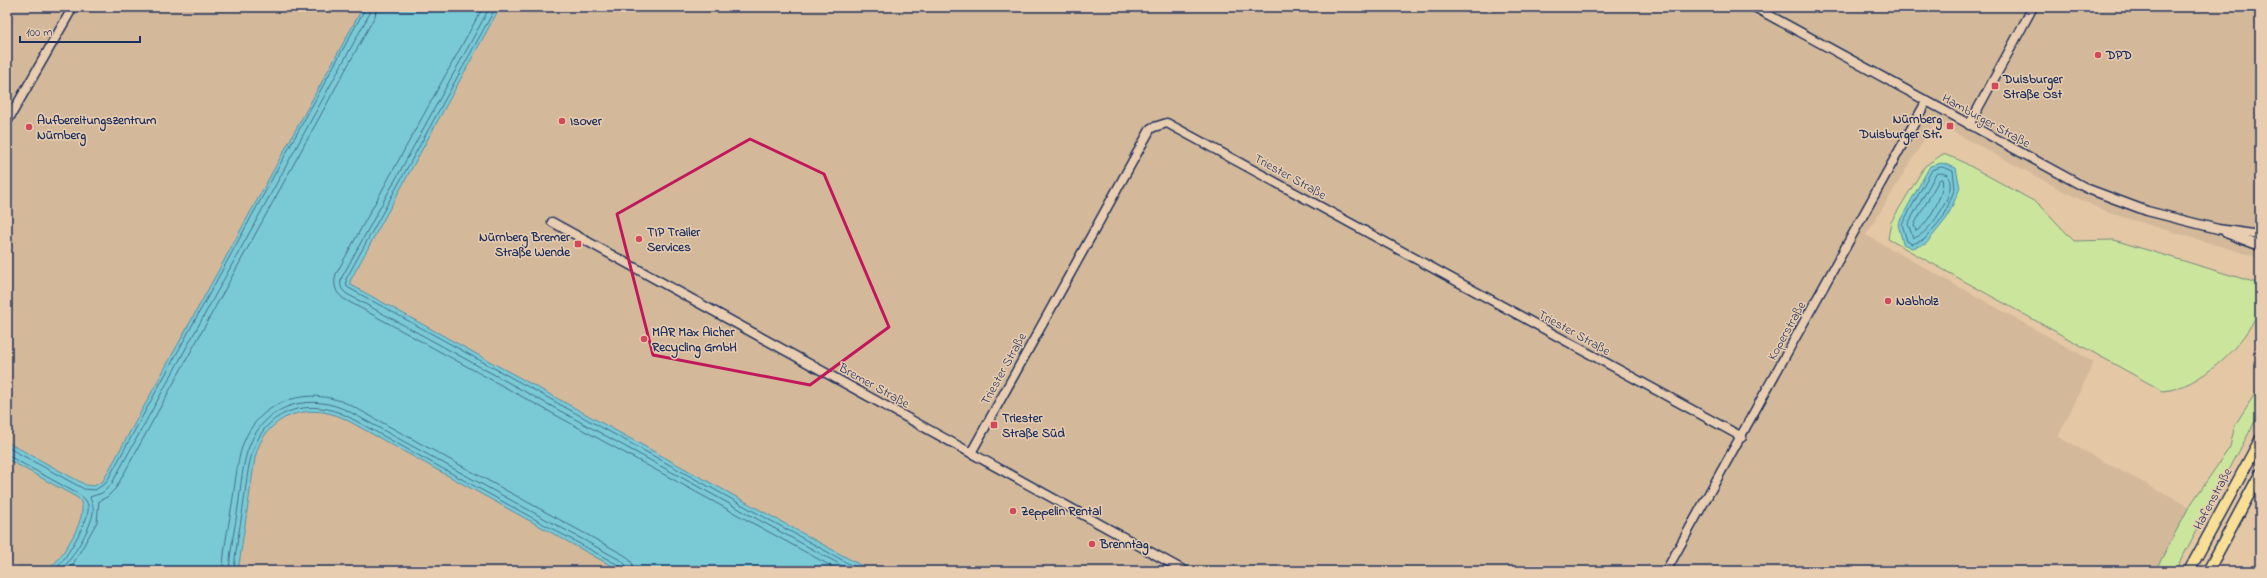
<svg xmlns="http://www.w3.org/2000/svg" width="2267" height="578" viewBox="0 0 2267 578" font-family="'Indie Flower',sans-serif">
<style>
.built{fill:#d3b99a}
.green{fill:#cbe69c;stroke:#738a7d}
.water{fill:#7acad5;stroke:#548ca5}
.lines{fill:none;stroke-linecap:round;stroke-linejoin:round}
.shore{stroke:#416d8e;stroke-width:1}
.minor-casing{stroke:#1b2f5e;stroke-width:11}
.major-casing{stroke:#1b2f5e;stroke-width:13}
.minor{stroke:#e9cdb0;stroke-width:8}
.major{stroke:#f9df96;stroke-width:10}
.marked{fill:none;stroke:#c2185b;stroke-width:3;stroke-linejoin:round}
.poi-dot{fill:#d1495b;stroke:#e9cdb0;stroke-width:1.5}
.labels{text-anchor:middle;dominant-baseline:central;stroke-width:3;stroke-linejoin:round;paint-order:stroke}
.poi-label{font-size:13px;font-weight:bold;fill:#1b2f5e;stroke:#e9cdb0;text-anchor:start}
.street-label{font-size:13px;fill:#1b2f5e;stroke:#e9cdb0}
</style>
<rect width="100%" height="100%" fill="#e4c7a5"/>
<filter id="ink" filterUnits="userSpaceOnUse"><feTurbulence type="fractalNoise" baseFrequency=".025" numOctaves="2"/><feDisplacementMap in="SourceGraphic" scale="8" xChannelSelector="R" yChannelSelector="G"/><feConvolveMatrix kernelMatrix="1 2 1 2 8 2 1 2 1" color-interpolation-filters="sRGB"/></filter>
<g filter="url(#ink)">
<!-- built -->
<polygon class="built" points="7,7 2260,7 2260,258 2109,213 2065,192 1935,122 1866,235 2094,362 2058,437 2189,507 2155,571 28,571 7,560"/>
<!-- green -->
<g class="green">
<path d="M1943,154L1959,160L2039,204L2074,241L2114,240L2260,284C2260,291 2262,302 2259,309C2247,343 2200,388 2163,391L1888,239L1891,222L1925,166Z"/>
<polygon points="2260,386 2260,412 2175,571 2155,571 2189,507 2230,447 2235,425"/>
</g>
<!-- water -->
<g class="water">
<path d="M363,7H500L350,281L351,285L871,571H621L345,419C309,401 264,415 255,458L238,571H47C60,561 94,511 78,498L7,459V442L86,485L94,486L103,481Z"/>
<polygon points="1942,163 1956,168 1960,188 1947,218 1926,244 1912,248 1903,244 1898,224 1930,166"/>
</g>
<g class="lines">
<!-- shore -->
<g class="shore">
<path d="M483,7L336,274C333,284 335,293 344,299L840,571"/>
<path d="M490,7L342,277C339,284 341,290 347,294L852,571"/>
<polyline points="496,7 346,279 347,287 862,571"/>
<polygon points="1942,167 1953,171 1955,188 1944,216 1924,240 1912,244 1907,241 1902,224 1932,170"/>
<path d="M1941,173L1948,175C1949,179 1951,184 1950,188C1948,203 1928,236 1913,238L1908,224L1936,174Z"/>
<path d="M1942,179C1947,190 1927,227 1916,231L1914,225L1939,180Z"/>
<polyline points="7,447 84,489 95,490 106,483 366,7"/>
<path d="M7,455L80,495C86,499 89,504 88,511C87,524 64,562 54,571"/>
<path d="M61,571C71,560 92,527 93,512C94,506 91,502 90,497L102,493L111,485L370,13L371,7"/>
<polyline points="69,571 97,522 99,501 107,497 116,488 375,16 377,7"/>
<path d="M223,571C223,551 228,530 231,510C235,489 236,464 243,444C260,398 312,385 352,406L626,556L632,563L633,571"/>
<path d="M229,571C230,550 235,528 238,507C241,487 242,463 250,444C267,403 312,392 350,412L622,561L626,565L627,571"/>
<path d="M234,571C235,550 240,528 243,508C246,488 247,466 254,448C268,408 312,398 347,416L620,566L622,571"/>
</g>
<!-- minor casing -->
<g class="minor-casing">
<g id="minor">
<polyline points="1754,7 2088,189 2147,211 2218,229 2260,235"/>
<polyline points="7,122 73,7"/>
<polyline points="1969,125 2033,7"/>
<polyline points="552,222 1185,571"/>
<polyline points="2226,233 2260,246"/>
<polyline points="971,453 1151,128 1167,123 1742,437"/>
<polyline points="1666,571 1926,102"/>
</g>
</g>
<!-- major casing -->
<g class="major-casing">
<g id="major">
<polyline points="2189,571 2260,440"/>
<polyline points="2208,571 2260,474"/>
</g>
</g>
<!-- minor -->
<use href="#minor" class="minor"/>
<!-- major -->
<use href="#major" class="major"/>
</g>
</g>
<!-- marked area -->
<path class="marked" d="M750,139L824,174L889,327L810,385L653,355L617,214Z"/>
<!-- markers -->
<g class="poi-dot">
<circle cx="2098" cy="55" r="4"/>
<rect x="1991" y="82" width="8" height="8" rx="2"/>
<circle cx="562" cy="121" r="4"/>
<rect x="1946" y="122" width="8" height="8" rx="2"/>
<circle cx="29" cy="127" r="4"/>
<circle cx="639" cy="239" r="4"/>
<rect x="574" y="240" width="8" height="8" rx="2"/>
<circle cx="1888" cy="301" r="4"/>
<circle cx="644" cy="339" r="4"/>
<rect x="990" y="421" width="8" height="8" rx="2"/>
<circle cx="1013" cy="511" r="4"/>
<circle cx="1092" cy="544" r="4"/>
</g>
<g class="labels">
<!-- poi labels -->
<g class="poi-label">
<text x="2106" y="55">DPD</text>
<text x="2003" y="79">Duisburger<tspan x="2003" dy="15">Straße Ost</tspan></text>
<text x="1942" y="119" text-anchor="end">Nürnberg<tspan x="1942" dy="15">Duisburger Str.</tspan></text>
<text x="37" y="120">Aufbereitungszentrum<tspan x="37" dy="15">Nürnberg</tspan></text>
<text x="570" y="121">Isover</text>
<text x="647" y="232">TIP Trailer<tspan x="647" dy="15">Services</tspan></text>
<text x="570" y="237" text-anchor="end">Nürnberg Bremer<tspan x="570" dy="15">Straße Wende</tspan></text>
<text x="1896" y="301">Nabholz</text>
<text x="652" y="332">MAR Max Aicher<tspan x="652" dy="15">Recycling GmbH</tspan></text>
<text x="1002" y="418">Triester<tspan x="1002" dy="15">Straße Süd</tspan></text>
<text x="1021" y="511">Zeppelin Rental</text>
<text x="1100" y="544">Brenntag</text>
</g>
<!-- street labels -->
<g class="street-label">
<text transform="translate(1986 121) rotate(29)">Hamburger Straße</text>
<text transform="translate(1290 177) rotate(29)">Triester Straße</text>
<text transform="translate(1787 331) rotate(-61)">Koperstraße</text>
<text transform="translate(1574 333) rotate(29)">Triester Straße</text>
<text transform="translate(1004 369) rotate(-61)">Triester Straße</text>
<text transform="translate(874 386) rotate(29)">Bremer Straße</text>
<text transform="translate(2213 499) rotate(-62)">Hafenstraße</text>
</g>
</g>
<!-- margin -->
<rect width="2267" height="578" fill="none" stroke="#e9cdb0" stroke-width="24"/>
<rect x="12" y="12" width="2243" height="554" fill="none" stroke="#1b2f5e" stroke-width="1.5" filter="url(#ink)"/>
<!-- scale -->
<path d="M20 36v6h120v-6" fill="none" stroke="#1b2f5e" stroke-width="2"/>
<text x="26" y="36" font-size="12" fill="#1b2f5e" stroke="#e9cdb0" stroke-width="3" paint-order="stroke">100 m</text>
</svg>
